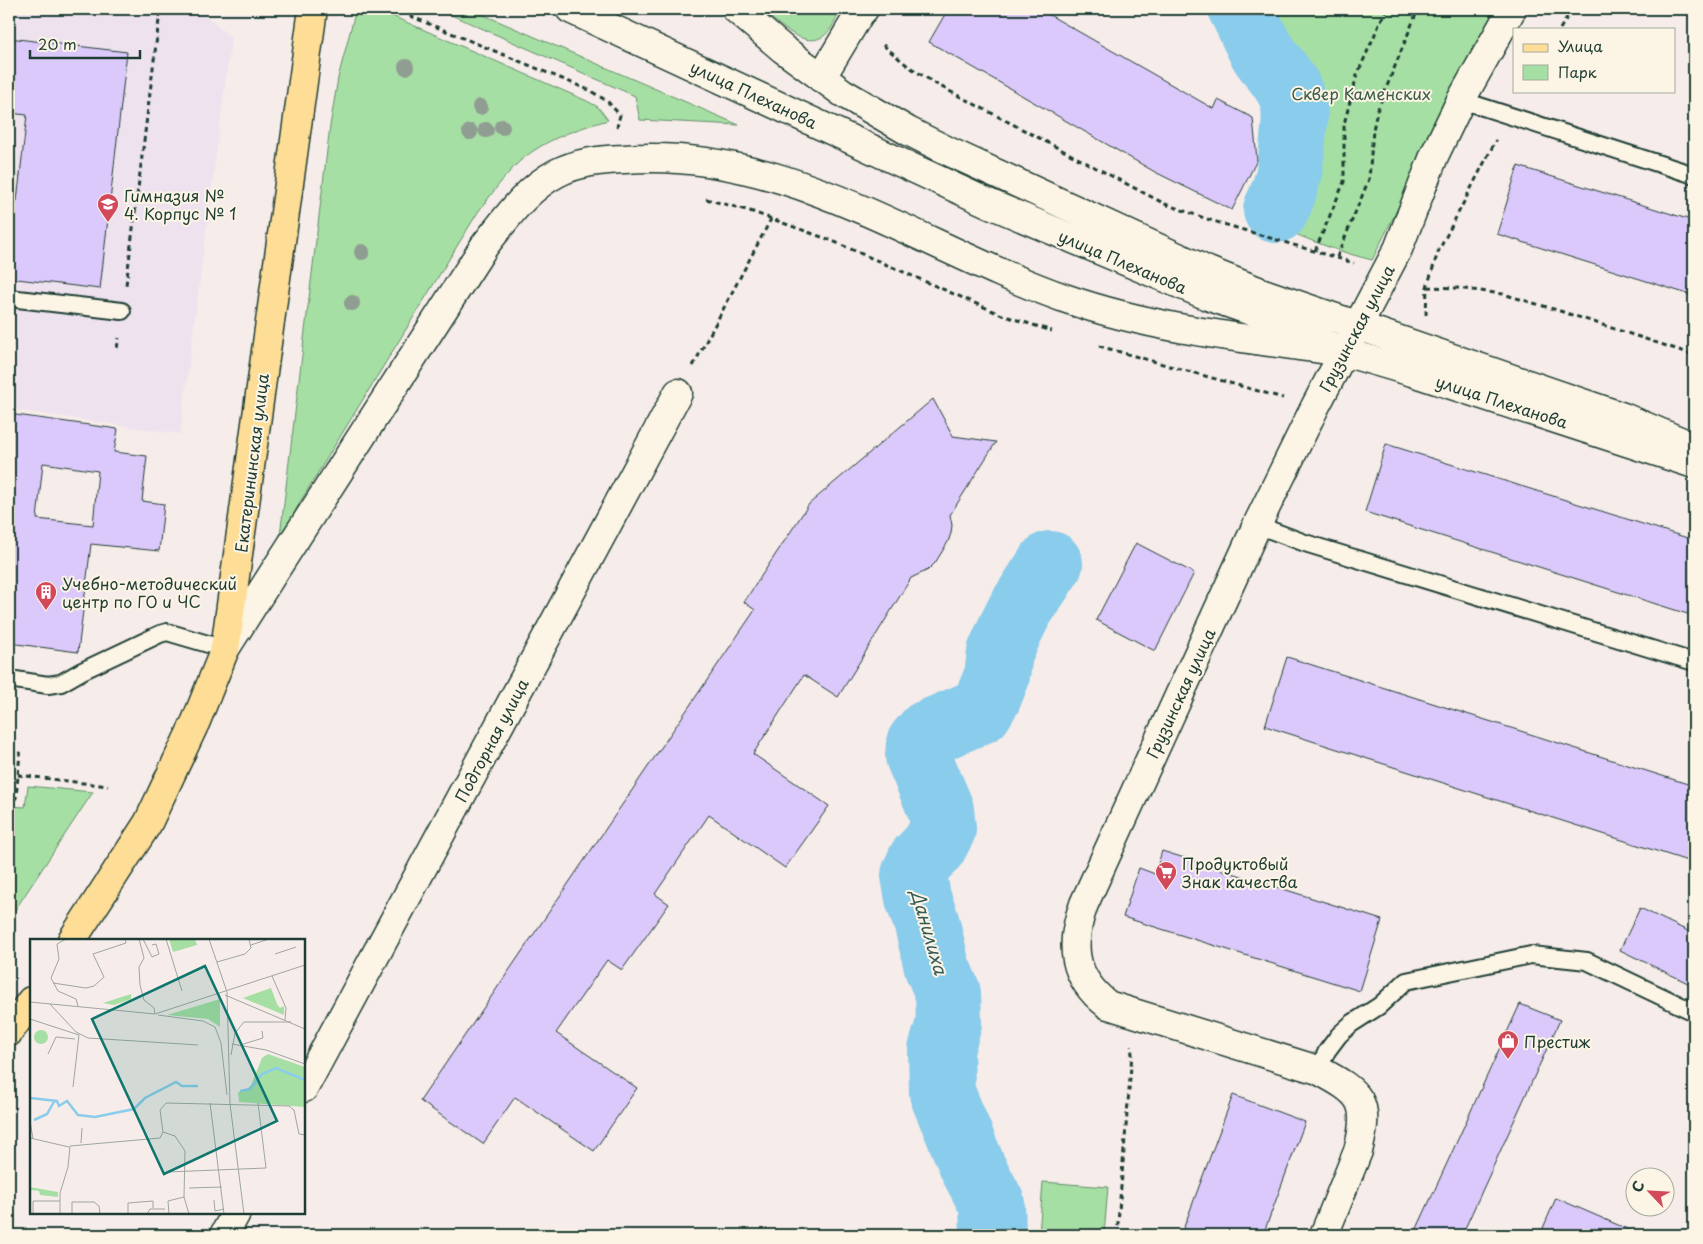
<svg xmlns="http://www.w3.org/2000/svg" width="1703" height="1244" viewBox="0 0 1703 1244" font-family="'Playpen Sans',sans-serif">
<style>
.built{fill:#eee2ee}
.green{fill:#a6dfa3;stroke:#628e6c}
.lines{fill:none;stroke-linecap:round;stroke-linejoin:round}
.river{stroke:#8acceb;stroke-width:66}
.building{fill:#dcc9fb;stroke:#1f3d34;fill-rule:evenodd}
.service-casing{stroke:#1f3d34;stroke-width:20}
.minor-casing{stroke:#1f3d34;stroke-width:31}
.secondary-casing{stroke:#1f3d34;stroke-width:31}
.primary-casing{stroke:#1f3d34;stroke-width:31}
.path{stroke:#1f3d34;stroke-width:3;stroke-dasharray:5 4;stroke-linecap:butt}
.service{stroke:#fcf5e5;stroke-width:16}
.minor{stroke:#fcf5e5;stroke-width:28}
.secondary{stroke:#fcf5e5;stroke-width:28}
.primary{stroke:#fedd96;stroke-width:28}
.tree{fill:#8f9d92}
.labels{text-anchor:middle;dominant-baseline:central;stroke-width:4;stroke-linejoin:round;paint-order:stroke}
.park-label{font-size:16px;fill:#3a5d4a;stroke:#fcf5e5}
.street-label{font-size:16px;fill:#1f3d34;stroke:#fcf5e5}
.poi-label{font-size:16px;fill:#1f3d34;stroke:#fcf5e5;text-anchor:start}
.water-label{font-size:18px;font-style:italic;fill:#345a59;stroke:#fcf5e5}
.inset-river{fill:none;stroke:#8acceb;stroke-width:2.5}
.inset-road{fill:none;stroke:#a0a6a1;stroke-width:1}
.view{fill:#0f766e;fill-opacity:0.15;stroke:#0f766e;stroke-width:2.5}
.inset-edge{fill:none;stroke:#1f3d34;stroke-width:2.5}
</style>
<rect width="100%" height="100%" fill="#f6ece9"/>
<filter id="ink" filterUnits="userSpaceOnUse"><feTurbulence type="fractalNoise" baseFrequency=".02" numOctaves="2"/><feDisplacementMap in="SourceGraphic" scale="10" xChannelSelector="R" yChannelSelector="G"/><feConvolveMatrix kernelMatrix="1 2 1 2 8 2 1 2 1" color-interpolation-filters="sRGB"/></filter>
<g filter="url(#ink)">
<!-- built -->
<polygon class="built" points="9,9 198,9 231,38 180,434 9,409"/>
<!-- green -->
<g class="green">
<path d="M356,9H376L587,101L598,107L608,120C576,129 546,139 520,161C504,176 491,195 478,212L300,502L279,544L330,126L338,78Z"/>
<polygon points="438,9 470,9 739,125 640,120 635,96"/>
<path d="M761,9H838L839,11C822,64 787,32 761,9Z"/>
<path d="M1204,9H1497L1372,260C1340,252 1310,241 1280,227L1300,159L1262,81Z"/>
<polygon points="28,786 93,792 9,919 9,806 25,807"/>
<polygon points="1043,1182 1108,1187 1104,1235 1039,1235"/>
</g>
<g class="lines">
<!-- river -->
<g class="river">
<path d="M1241,9C1249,23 1255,40 1263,53C1273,68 1287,81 1292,98C1297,113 1294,125 1293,140C1290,169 1289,182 1276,210"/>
<polyline points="993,1235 992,1204 974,1170 942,1093 941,1050 949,1023 948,993 937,967 927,924 918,898 914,875 920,861 934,846 943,829 941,810 918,756 919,744 928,733 980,711 989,696 997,676 1000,653 1010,630 1020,610 1050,564"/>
</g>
</g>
<!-- building -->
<g class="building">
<polygon points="948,9 1039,9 1214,109 1218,100 1253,118 1257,160 1232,210 1155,172 929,42"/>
<polygon points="9,38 127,52 100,289 9,278 9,200 17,201 27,115 9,113"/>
<polygon points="1518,166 1694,221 1694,296 1497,234"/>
<polygon points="933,399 953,436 996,442 950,515 952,525 951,533 948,542 935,563 928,570 911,578 838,697 804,675 753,754 829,806 785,868 709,815 655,894 669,904 622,970 607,960 556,1033 637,1088 594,1151 515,1097 483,1144 420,1101 755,610 744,602 809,504"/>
<path d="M9,414L118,429L114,452L147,456L142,501L164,504L159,551L91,544L78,652L9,643ZM43,463L98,471L93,525L37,519Z"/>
<polygon points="1386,444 1694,540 1694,616 1365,512"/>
<polygon points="1136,543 1194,573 1155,651 1096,620"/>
<polygon points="1287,657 1694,786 1694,863 1265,726"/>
<polygon points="1162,851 1382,920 1360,991 1123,917 1139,868 1155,874"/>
<polygon points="1640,908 1694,934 1694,986 1620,950"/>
<polygon points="1520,1004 1560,1020 1462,1235 1414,1235"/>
<polygon points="1233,1095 1305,1122 1263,1235 1181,1235"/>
<polygon points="1556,1198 1641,1235 1540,1235"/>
</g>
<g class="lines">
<!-- service casing -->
<g class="service-casing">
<g id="service">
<polyline points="1461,100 1694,175"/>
<polyline points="9,298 122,311"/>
<polyline points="1257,525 1305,543 1694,662"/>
<polyline points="9,679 48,685 61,683 82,671 160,634 167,632 225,649"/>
<polyline points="1318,1070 1327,1051 1339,1035 1351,1024 1379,1006 1406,981 1531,955 1587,961 1694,1012"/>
</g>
</g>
<!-- minor casing -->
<g class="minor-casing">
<g id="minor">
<polyline points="821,78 860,13 864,9"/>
<polyline points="304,1088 678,393"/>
<polyline points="224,1235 236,1213"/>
<path d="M1324,1235L1358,1151C1371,1101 1361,1093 1318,1070L1108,1005C1072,977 1069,945 1084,904L1257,525L1315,407L1398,249L1434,156L1461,100L1512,9"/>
</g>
</g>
<!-- secondary casing -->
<g class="secondary-casing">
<g id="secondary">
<polyline points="570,9 988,203 1208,296 1254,312 1344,352 1412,372 1694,464"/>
<polyline points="736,9 783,49 843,93 908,131 950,152 1208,271 1263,293 1623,417 1694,447"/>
<path d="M225,649L274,572L485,245C506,219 526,189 557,173C578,162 601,160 624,159C786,146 920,248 1067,299C1156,330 1251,339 1344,352"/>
</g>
</g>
<!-- primary casing -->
<g class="primary-casing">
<g id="primary">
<polyline points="72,940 148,823 196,721 225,649 313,9"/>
<polyline points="9,1032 31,1001"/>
</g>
</g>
<!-- path -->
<g class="path">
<polyline points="124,9 160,12 126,285"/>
<polyline points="393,9 589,90 607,101 620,115 617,127"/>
<polyline points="1560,29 1572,9"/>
<polyline points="883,45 908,66 936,84 1165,204 1210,220 1354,263"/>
<polyline points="706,199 750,211 830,240 1002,315 1052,331"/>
<polyline points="1315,251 1344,182 1344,124 1357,75 1386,9"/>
<polyline points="1337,257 1369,179 1373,130 1377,111 1418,9"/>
<polyline points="1427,287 1457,288 1503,294 1557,310 1694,355"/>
<polyline points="1426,315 1427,287 1438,252 1496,140"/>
<polyline points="1099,346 1283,398"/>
<polyline points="117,348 119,338"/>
<polyline points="693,366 771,219"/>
<polyline points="9,753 20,753 16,798 9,798"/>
<polyline points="18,775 108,786"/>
<polyline points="1117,1235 1132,1054 1131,1046"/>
</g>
<!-- service -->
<use href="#service" class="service"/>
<!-- minor -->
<use href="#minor" class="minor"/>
<!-- secondary -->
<use href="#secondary" class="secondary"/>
<!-- primary -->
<use href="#primary" class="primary"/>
</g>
<!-- trees -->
<g class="tree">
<circle cx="406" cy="67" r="8"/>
<circle cx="480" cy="107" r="8"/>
<circle cx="502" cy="127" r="8"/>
<circle cx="486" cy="130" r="8"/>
<circle cx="470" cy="132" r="8"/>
<circle cx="362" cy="252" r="8"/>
<circle cx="352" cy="303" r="8"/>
</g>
</g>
<!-- icons -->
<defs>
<g id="school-pin" transform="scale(1.125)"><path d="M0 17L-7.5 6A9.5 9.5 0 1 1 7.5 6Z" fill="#d1495b" stroke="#fcf5e5"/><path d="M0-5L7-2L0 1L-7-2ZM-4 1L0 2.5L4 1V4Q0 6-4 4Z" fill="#fff"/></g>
<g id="building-pin" transform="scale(1.125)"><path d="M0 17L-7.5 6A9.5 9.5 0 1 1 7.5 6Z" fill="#d1495b" stroke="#fcf5e5"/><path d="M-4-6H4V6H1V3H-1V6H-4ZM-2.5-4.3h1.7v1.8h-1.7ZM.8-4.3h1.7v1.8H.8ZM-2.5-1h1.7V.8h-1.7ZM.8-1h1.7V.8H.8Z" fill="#fff"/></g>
<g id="supermarket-pin" transform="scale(1.125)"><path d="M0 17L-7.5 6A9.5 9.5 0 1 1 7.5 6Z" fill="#d1495b" stroke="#fcf5e5"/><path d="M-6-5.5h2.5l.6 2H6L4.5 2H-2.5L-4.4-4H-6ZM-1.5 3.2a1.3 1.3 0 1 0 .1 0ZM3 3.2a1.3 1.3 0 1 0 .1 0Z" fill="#fff"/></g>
<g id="shop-pin" transform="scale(1.125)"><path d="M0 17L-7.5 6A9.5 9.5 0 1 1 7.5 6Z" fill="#d1495b" stroke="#fcf5e5"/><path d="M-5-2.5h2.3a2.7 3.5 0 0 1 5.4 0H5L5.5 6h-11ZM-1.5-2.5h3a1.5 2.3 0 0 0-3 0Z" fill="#fff"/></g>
</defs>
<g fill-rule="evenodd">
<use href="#school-pin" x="108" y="204"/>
<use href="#building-pin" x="46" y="592"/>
<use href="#supermarket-pin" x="1166" y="872"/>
<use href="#shop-pin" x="1508" y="1041"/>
</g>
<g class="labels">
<!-- park labels -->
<g class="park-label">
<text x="1361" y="93">Сквер Каменских</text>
</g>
<!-- street labels -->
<g class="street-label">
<text transform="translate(754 94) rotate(25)">улица Плеханова</text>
<text transform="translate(1123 261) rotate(23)">улица Плеханова</text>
<text transform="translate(1356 328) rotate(-62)">Грузинская улица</text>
<text transform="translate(1502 401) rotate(18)">улица Плеханова</text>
<text transform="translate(251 463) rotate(-83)">Екатерининская улица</text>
<text transform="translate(1180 693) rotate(-65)">Грузинская улица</text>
<text transform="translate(491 740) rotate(-62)">Подгорная улица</text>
</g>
<!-- poi labels -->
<g class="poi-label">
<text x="124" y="195">Гимназия №<tspan x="124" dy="18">4. Корпус № 1</tspan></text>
<text x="62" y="583">Учебно-методический<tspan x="62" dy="18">центр по ГО и ЧС</tspan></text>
<text x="1182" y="863">Продуктовый<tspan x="1182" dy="18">Знак качества</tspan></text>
<text x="1524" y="1041">Престиж</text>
</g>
<!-- water labels -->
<g class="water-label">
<text transform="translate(930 932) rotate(74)">Данилиха</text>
</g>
</g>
<!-- overview -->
<g transform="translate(30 939)">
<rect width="275" height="275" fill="#f6ece9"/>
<path d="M139,0H165L167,6L143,13ZM241,49L247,65L250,69L254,67V76L213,59ZM101,55V60L84,66L73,64ZM190,60V88L178,80L137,76ZM4 98a7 7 0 1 1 14 0a7 7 0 1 1-14 0ZM238,115L275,128V168L209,163L208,153L215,152L221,146L232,119ZM0,248L28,253V258L10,256L9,252L0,251Z" fill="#a6dfa3"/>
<path class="inset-river" d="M210,152L220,150L232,135L246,129L275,141M0,159L27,162L29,167L37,162L48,176L65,178L104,170L115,159L146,143L152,147H168M4,181L17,175L25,161"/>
<path class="inset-road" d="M36,0L27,5L29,20L21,39L28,52L46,60L48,67M109,0L114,19L109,28L110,46L114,61L124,69L125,75M113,0L122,18L129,15L126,5L122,6M136,0L152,52M179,0L197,53L200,165L214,275M221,6L239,0M245,15L266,8M187,23L215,15L221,9L219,0M242,37L256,69L255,81M23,44L56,49L64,47L74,38L63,15L96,4L95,0M195,56L275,90M0,63L125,75L275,26M20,65L46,93L58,99L168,106M128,76L173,82L185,88L191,104L197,156M0,80L49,96L43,148M202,105L236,111L275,125M210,106L233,99L232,92M18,115L26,98L45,100M201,116L205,94L214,83H261M180,164L194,275M0,182L3,200M133,193L145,197L155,212L154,258L159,275M0,199L39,208M51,204L52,189M137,233L236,229L228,164M159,249L192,248M184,261L185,272L194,270M3,275V262H30M30,275V254L38,228L40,207L130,199L133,193L130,171L136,164L259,167L264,171L269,195L275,196M42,275V263H64L69,267L70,275M98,275V264L123,262V269M117,275L120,270H135M139,275L138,262L154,258"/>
<path class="view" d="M175,27L247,182L134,235L62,80Z"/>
<rect width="275" height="275" class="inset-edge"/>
</g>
<!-- margin -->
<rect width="1703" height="1244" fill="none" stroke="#fcf5e5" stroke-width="30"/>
<rect x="15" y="15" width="1673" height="1214" fill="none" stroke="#1f3d34" stroke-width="2" filter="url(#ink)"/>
<!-- legend -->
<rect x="1513" y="28" width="162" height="65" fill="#fcf5e5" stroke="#a4ab9e"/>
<rect x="1523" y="44" width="25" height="8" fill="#fedd96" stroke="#a4ab9e"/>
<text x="1558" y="52" font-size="15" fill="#1f3d34">Улица</text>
<rect x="1523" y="65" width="25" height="15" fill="#a6dfa3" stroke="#a4ab9e"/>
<text x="1558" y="78" font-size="15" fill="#1f3d34">Парк</text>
<!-- north arrow -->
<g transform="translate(1650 1192) rotate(295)"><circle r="24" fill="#fcf5e5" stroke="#a4ab9e"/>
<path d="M0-4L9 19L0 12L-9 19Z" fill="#d1495b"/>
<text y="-8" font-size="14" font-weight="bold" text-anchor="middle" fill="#1f3d34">С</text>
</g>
<!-- scale -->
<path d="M30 50v8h110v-8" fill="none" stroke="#1f3d34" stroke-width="2.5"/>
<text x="38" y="50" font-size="15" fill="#1f3d34" stroke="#fcf5e5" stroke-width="4" paint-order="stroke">20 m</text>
</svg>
